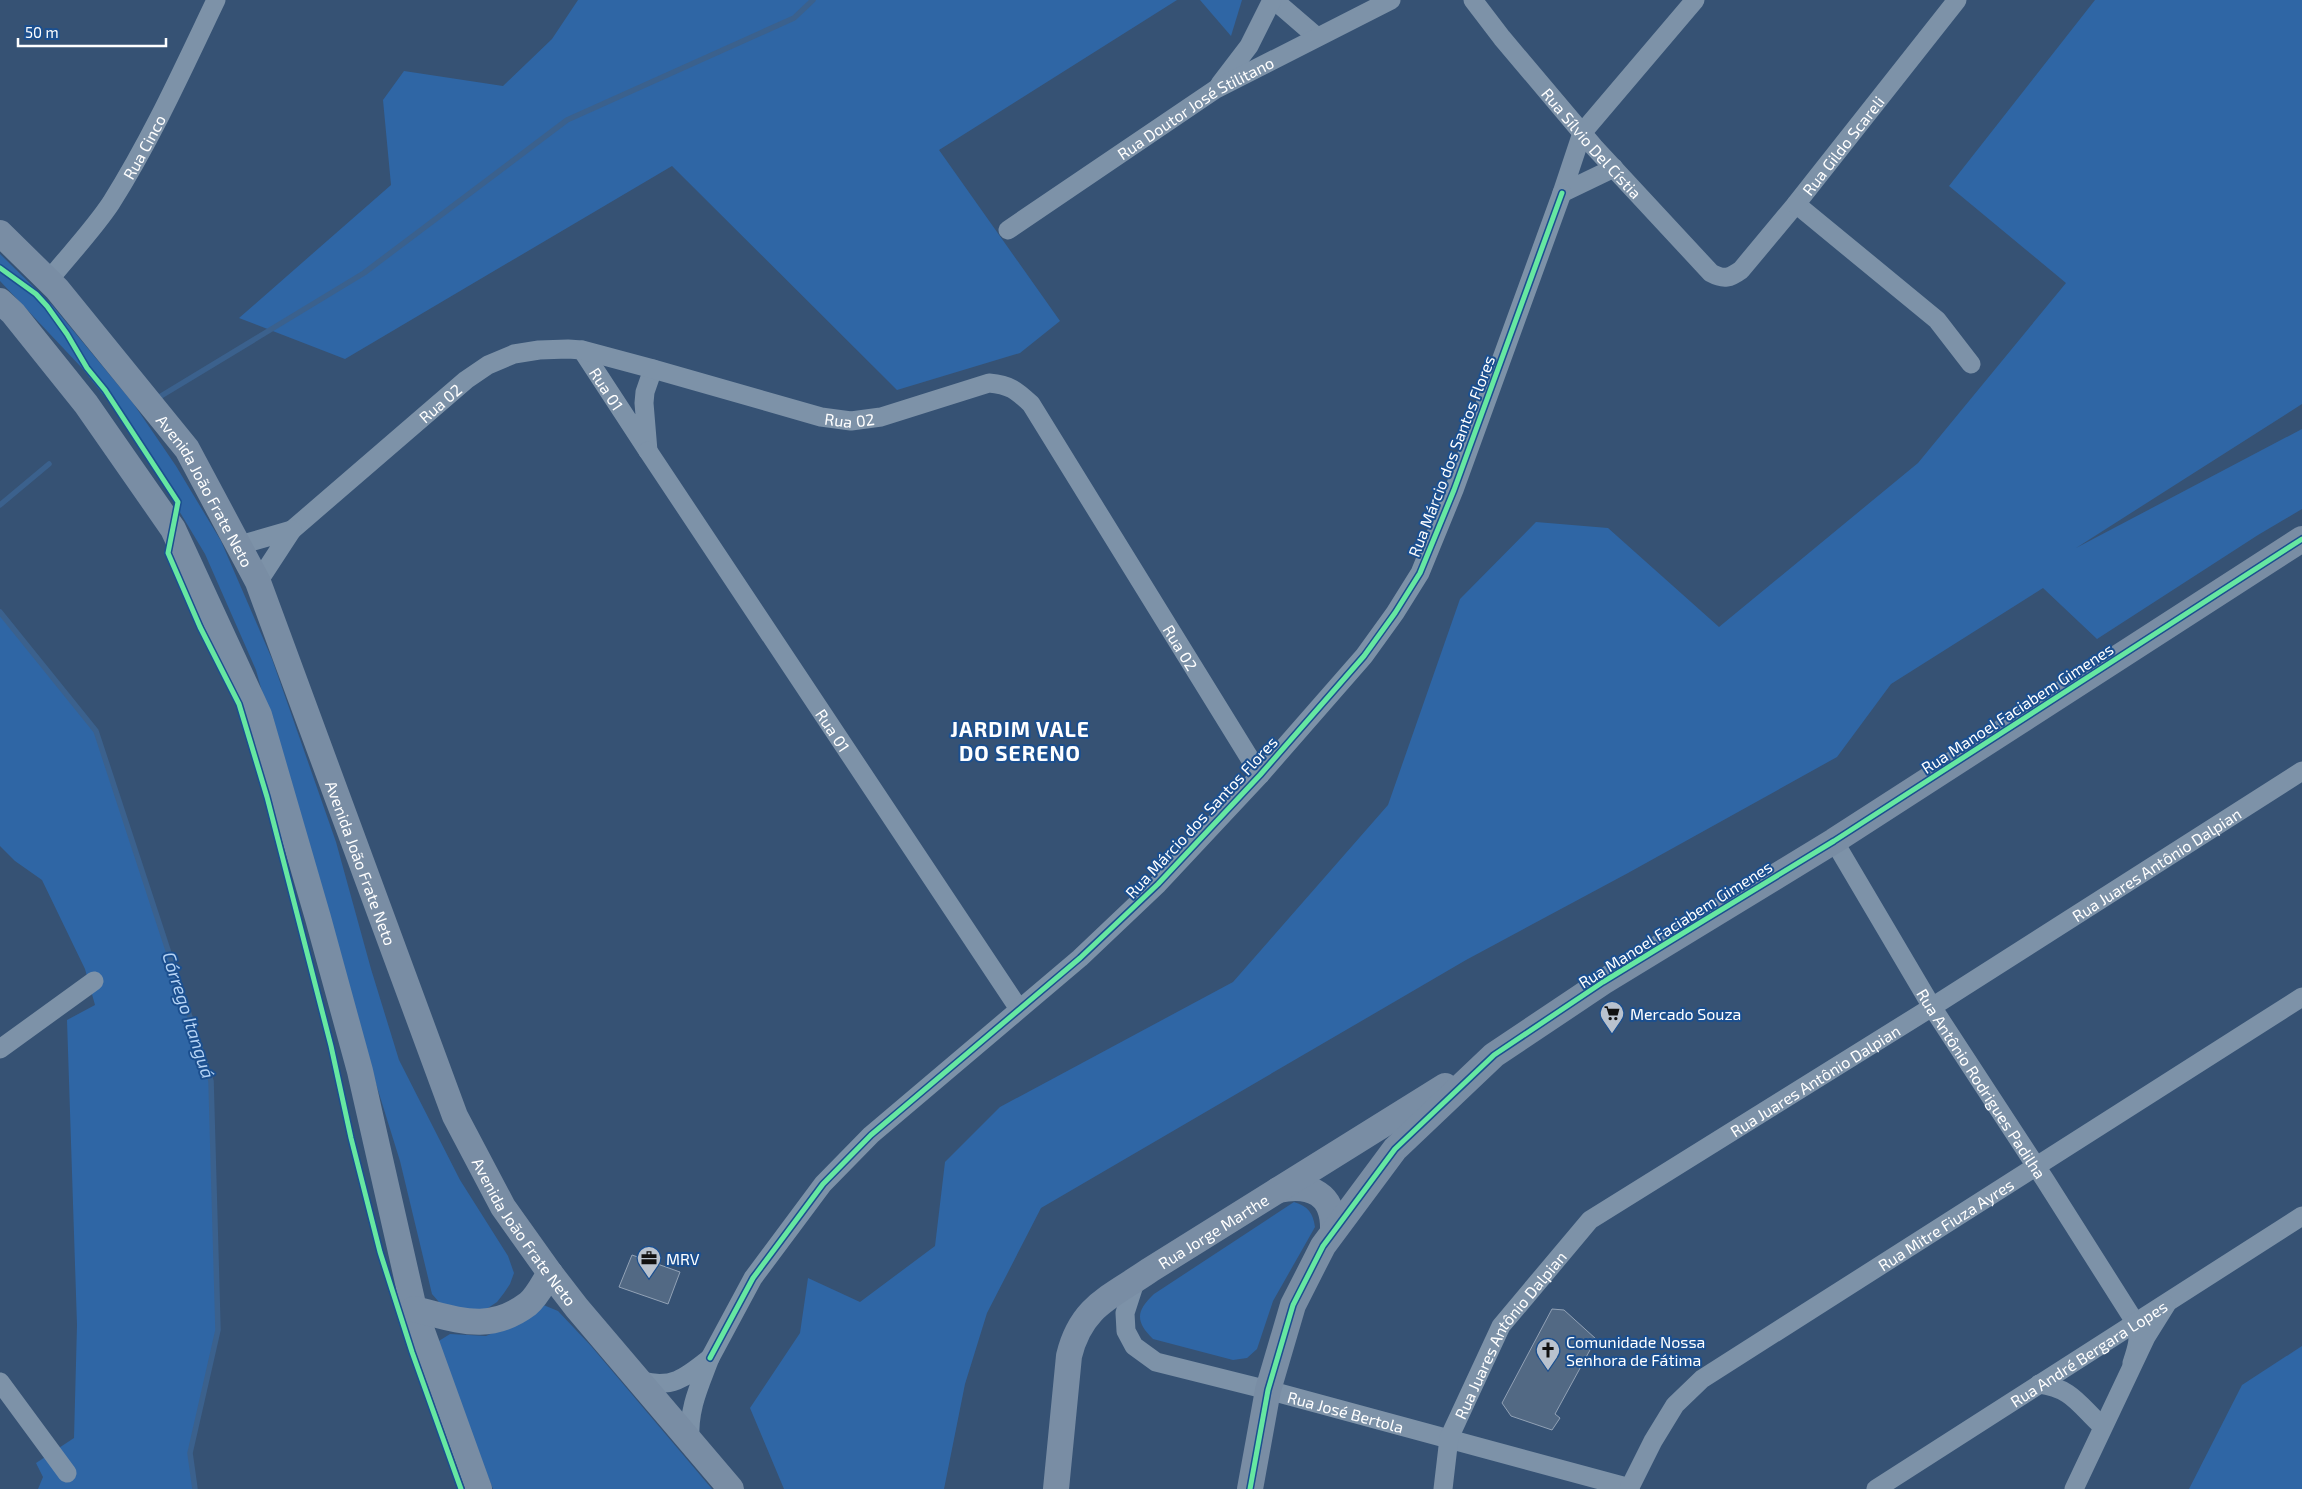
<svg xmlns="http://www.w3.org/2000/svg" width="2302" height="1489" viewBox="0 0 2302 1489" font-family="'Exo 2',sans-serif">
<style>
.green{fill:#2f66a5}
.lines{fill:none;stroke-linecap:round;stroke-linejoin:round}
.stream{stroke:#3b618d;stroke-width:5.5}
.building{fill:#526984;stroke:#92a2b6}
.street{stroke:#7d92a8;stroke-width:19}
.secondary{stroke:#798da4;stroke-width:26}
.cycleway-casing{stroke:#1b4f8f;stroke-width:8}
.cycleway{stroke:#66e7a1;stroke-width:5}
.labels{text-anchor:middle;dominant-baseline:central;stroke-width:4;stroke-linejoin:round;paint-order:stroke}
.street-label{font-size:16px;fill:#fff;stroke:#1b4f8f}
.poi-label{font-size:16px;fill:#fff;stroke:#1b4f8f;text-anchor:start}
.water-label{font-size:18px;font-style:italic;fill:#b5d3f5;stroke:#1b4f8f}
.district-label{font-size:21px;font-weight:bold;letter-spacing:1px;fill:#fff;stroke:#1b4f8f}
</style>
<rect width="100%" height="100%" fill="#365274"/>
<!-- green -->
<g class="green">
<polygon points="578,0 1177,0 939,150 1060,321 1020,353 897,390 672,166 345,359 239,318 391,185 383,100 404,71 503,86 552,39"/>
<polygon points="1200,0 1242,0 1231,36"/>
<polygon points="2095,0 2302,0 2302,404 2076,548 2302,429 2302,509 2258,535 2097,639 2043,588 1891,684 1837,757 1628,873 1466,960 1041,1208 987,1313 965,1384 944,1489 784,1489 750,1408 800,1333 808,1278 860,1302 935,1246 945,1162 1000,1107 1233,982 1388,805 1460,599 1536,522 1608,528 1719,627 1918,463 2066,283 1949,186"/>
<polygon points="0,254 52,305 133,403 176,466 221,541 272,659 336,842 371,969 399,1060 460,1180 508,1256 514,1273 510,1284 504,1293 497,1302 485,1310 445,1309 432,1294 400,1161 326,923 256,670 205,554 160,479 113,407 81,367 0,281"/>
<polygon points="0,612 96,731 211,1081 218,1330 190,1453 195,1489 38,1489 43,1477 36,1463 74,1438 77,1325 67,1020 95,1005 85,969 42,880 15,861 0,846"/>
<path d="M1294,1202C1308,1206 1313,1213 1315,1227L1273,1301L1257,1349L1247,1358L1233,1360L1153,1339C1135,1321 1136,1311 1154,1294Z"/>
<polygon points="541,1304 558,1311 591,1346 712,1489 493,1489 434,1344 450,1334 486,1336 530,1316"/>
<polygon points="2302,1346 2302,1489 2189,1489 2242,1385"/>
</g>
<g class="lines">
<!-- stream -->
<g class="stream">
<polyline points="156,399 364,273 567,120 794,18 813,0"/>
<polyline points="0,505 49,464"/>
<polyline points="0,612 96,731 211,1081 218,1330 190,1453 195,1489"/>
</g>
</g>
<!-- building -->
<g class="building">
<polygon points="632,1255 680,1272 668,1304 619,1287"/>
<polygon points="1552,1309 1564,1310 1596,1339 1555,1414 1560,1418 1552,1430 1511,1416 1502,1403"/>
</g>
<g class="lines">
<!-- street -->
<g class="street">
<polyline points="1274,0 1317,37"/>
<path id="s1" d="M1473,0L1502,38L1594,147L1711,273C1724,280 1730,278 1741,270L1796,204L1957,0"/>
<polyline points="1220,84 1249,46 1272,0"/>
<polyline points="1614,168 1562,193 1582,133 1695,0"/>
<polyline points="1796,204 1937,320 1971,364"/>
<path id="s2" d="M1008,230L1216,89L1391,0"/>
<path id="s3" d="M49,280C69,255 93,230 111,203C152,138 183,69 216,0"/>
<path id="s4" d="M582,350L648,451L644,403L645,392L653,369"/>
<path id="s5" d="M648,451L1019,1009"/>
<path id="s6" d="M292,530L466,380L488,365L514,354L539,350L568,349L582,350L653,369L821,417L851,421L881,417L989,383C1010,385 1016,390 1031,404L1260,775"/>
<polyline points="240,545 292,530 258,582"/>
<path id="s7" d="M1834,841L1932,1007L2045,1180L2135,1322C2141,1337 2137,1348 2132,1363"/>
<polyline points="0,1049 94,981"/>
<path id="s8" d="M1136,1279L1125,1313L1126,1331L1134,1346L1156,1362L1268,1390L1630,1488"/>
<polyline points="710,1358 753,1278 823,1184 871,1135 1080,958 1158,884 1260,775 1364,656 1395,613 1420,573 1454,490 1562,193"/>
<path d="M642,1381C673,1389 686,1377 710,1358C699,1387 688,1409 690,1441"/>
<polyline points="0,1382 67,1473"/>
<path d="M2039,1384C2072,1388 2079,1405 2102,1426"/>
<path id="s9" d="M1443,1489L1449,1438L1501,1326L1590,1220L1932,1007L2302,771"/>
<path id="s10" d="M1629,1489L1653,1441L1675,1405L1702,1379L2302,997"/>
<path id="s11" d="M1876,1489L2302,1216"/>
<polyline points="2074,1489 2146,1337 2166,1305"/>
</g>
<!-- secondary -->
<g class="secondary">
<path id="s12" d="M0,233L57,289L187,449L258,582L455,1116L503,1207L550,1273L577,1308L731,1489"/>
<polyline points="0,301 13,313 86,404 173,529 259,715 318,918 360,1071 414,1309 479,1489"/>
<path d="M1278,1190C1311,1183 1334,1194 1333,1230"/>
<path d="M414,1309C457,1319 488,1334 528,1304C537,1297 544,1282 550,1273"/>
<path id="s13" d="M1056,1489L1069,1356C1081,1306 1111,1297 1150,1270L1445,1086"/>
<polyline points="1250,1489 1268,1390 1293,1305 1323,1246 1395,1149 1494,1055 1603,982 1834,841 2302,539"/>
</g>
<!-- cycleway casing -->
<g class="cycleway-casing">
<g id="cycleway">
<polyline points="0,268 36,294 47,306 67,334 87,368 105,390 178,502 168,553 200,627 239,704 267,797 331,1046 351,1138 380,1252 412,1352 461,1489"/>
<polyline points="710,1358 753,1278 823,1184 871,1135 1080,958 1158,884 1260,775 1364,656 1395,613 1420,573 1454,490 1562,193"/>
<polyline points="1250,1489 1268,1390 1293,1305 1323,1246 1395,1149 1494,1055 1603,982 1834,841 2302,539"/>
</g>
</g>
<!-- cycleway -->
<use href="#cycleway" class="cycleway"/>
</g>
<!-- icons -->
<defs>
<g id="supermarket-pin" transform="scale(1.25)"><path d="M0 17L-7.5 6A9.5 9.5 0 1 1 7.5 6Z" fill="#b9c2ce" stroke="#1b4f8f"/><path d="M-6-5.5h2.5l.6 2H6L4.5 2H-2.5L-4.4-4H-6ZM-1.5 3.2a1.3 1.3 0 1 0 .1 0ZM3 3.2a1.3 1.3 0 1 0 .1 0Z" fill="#111"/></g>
<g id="office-pin" transform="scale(1.25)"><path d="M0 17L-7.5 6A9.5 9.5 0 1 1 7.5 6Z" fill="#b9c2ce" stroke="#1b4f8f"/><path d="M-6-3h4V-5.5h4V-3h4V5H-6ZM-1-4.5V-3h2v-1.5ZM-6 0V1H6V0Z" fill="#111"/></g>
<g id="church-pin" transform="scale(1.25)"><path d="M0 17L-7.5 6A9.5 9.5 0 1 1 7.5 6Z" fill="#b9c2ce" stroke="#1b4f8f"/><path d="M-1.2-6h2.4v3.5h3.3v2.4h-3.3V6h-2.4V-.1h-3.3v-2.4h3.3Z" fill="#111"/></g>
</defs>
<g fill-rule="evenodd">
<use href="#supermarket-pin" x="1612" y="1013"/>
<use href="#office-pin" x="649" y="1258"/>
<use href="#church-pin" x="1548" y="1350"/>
</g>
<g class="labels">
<!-- street labels -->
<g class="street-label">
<text stroke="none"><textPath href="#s2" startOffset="224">Rua Doutor José Stilitano</textPath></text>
<text stroke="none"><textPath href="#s1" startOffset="186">Rua Sílvio Del Cístia</textPath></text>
<text stroke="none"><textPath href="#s1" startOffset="556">Rua Gildo Scareli</textPath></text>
<text stroke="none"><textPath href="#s3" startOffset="164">Rua Cinco</textPath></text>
<text stroke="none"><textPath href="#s4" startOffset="46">Rua 01</textPath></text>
<text stroke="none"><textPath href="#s6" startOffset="195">Rua 02</textPath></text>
<text stroke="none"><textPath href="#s6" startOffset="630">Rua 02</textPath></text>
<text transform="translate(1451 456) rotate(-69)">Rua Márcio dos Santos Flores</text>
<text stroke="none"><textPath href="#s12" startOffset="331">Avenida João Frate Neto</textPath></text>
<text stroke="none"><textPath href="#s6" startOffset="1109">Rua 02</textPath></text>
<text transform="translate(2017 708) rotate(-33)">Rua Manoel Faciabem Gimenes</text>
<text stroke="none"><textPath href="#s5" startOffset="335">Rua 01</textPath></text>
<text transform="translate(1201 817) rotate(-47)">Rua Márcio dos Santos Flores</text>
<text stroke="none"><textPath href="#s12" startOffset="736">Avenida João Frate Neto</textPath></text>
<text stroke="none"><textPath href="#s9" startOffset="982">Rua Juares Antônio Dalpian</textPath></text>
<text transform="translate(1675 924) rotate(-32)">Rua Manoel Faciabem Gimenes</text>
<text stroke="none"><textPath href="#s9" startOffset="578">Rua Juares Antônio Dalpian</textPath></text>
<text stroke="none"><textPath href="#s7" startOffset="284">Rua Antônio Rodrigues Padilha</textPath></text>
<text stroke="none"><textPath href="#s10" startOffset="422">Rua Mitre Fiuza Ayres</textPath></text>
<text stroke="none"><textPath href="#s12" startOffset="1141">Avenida João Frate Neto</textPath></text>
<text stroke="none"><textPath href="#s13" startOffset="330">Rua Jorge Marthe</textPath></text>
<text stroke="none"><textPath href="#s9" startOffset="172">Rua Juares Antônio Dalpian</textPath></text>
<text stroke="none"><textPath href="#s11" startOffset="252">Rua André Bergara Lopes</textPath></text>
<text stroke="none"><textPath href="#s8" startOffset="294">Rua José Bertola</textPath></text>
</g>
<!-- poi labels -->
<g class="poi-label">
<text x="1630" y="1013">Mercado Souza</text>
<text x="666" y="1258">MRV</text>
<text x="1566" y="1341">Comunidade Nossa<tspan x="1566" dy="18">Senhora de Fátima</tspan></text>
</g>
<!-- water labels -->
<g class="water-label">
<text transform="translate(189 1015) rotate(72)">Córrego Itanguá</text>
</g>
<!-- district labels -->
<g class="district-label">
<text x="1020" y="728">JARDIM VALE<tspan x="1020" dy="24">DO SERENO</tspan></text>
</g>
</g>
<!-- scale -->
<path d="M18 38v8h148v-8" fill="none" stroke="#ffffff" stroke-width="2.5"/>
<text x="25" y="38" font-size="15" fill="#ffffff" stroke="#1b4f8f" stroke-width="4" paint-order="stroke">50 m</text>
</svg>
